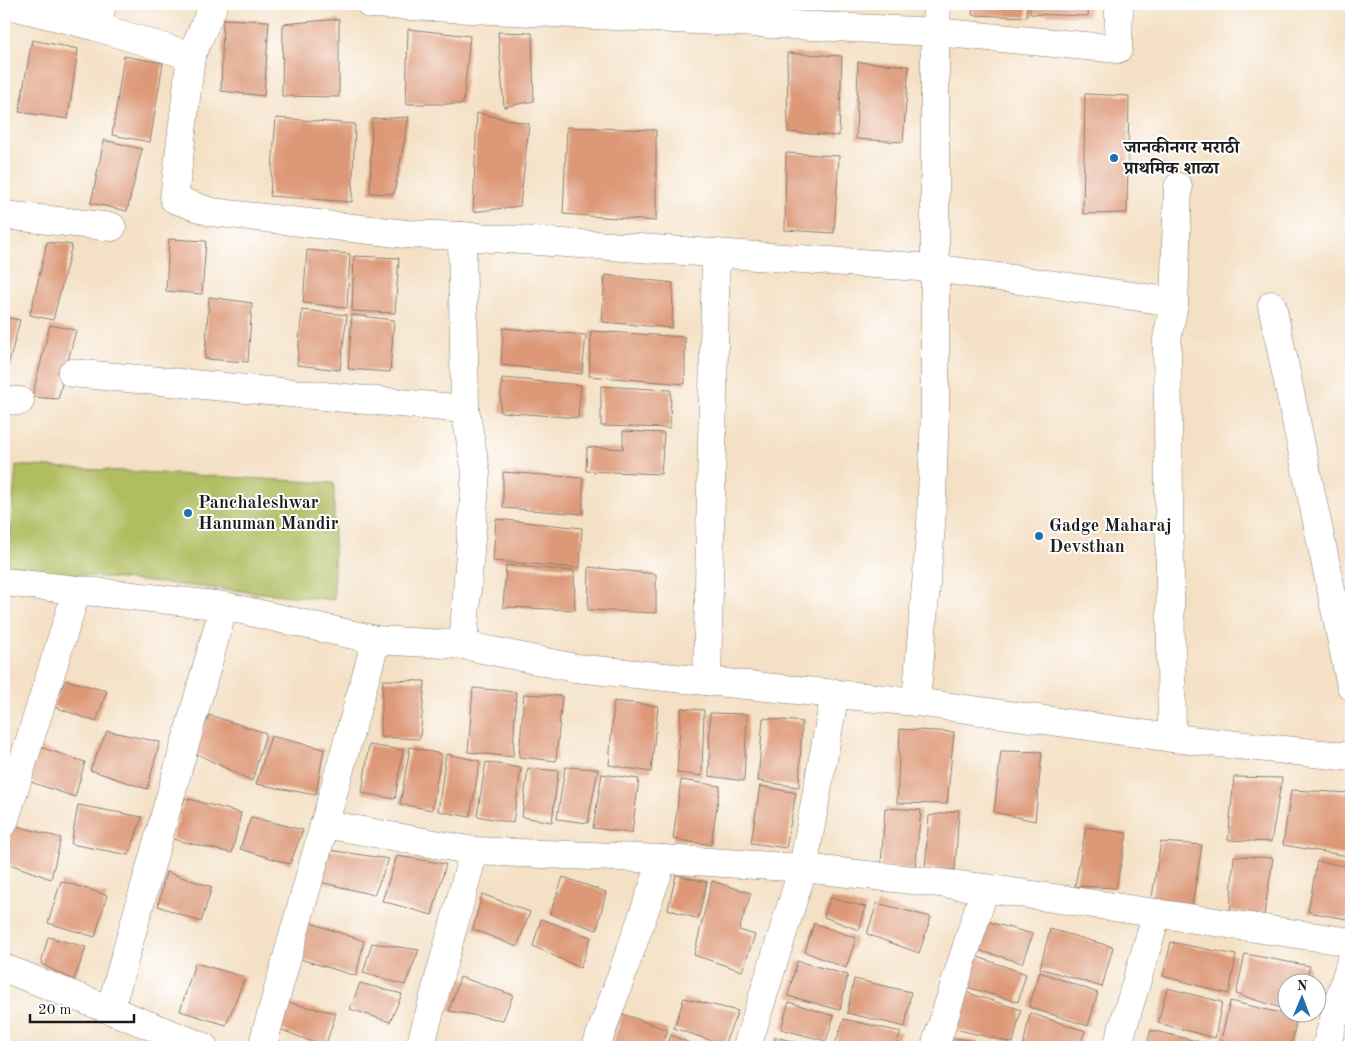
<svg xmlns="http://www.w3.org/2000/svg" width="1355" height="1051" viewBox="0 0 1355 1051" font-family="'Old Standard TT','Noto Serif Devanagari',serif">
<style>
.green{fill:#b0bd60;stroke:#666c3e}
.building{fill:#dd9877}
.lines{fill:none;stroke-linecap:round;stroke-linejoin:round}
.street-casing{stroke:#887e70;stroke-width:29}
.street{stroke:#fff;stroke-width:28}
.poi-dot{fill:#1f6fb2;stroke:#fff;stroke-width:2}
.labels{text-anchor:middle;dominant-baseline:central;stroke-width:4;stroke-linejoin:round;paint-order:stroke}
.poi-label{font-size:18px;font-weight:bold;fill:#1c1c1c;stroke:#fff;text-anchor:start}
</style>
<rect width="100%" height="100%" fill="#fff"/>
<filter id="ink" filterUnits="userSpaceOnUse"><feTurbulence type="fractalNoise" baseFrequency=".02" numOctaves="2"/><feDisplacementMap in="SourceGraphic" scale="10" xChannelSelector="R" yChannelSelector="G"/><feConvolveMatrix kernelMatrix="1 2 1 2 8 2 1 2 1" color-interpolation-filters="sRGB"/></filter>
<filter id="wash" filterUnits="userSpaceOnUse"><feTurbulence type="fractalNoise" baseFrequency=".0096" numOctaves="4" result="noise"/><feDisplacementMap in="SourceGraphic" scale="20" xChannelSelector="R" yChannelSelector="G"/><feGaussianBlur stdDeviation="1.12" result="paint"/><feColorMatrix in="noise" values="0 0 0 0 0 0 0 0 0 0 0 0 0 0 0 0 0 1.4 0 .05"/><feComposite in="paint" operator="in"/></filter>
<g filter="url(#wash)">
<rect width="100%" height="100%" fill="#f4e0c4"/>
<!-- green -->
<polygon class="green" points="16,465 334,483 334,600 8,568"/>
<g id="blocks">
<!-- building -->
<g class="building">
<polygon points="162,4 194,4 193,9"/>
<polygon points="973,4 1027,4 1027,17 972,15"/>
<polygon points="1030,4 1089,4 1088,16 1030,14"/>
<polygon points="223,19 269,21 264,96 221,91"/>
<polygon points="339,19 339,97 282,96 283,24"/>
<polygon points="408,29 470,36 463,104 406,104"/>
<polygon points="498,32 532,33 534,101 504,107"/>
<polygon points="32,40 78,49 68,119 19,112"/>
<polygon points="787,53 842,56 839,136 788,132"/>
<polygon points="124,56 163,63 150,142 112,135"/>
<polygon points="858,62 909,66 903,142 856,139"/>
<polygon points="1085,94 1129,96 1127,213 1083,214"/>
<polygon points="477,113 529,124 520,206 473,212"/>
<polygon points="409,117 394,194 370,193 372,119"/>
<polygon points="276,118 355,124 352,202 270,196"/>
<polygon points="567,127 656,130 656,221 563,214"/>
<polygon points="104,140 142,149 127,211 91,203"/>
<polygon points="786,153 839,156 834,233 785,230"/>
<polygon points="169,239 206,241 202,294 166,291"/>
<polygon points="47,242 72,245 53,320 30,315"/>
<polygon points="307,250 350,254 347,308 303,303"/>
<polygon points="354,256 399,258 395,313 352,311"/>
<polygon points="605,275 673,283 672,328 602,322"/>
<polygon points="209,297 252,303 248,362 205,359"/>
<polygon points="302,310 347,315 340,370 297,365"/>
<polygon points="352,315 394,320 390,372 348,369"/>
<polygon points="4,317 20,320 4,382"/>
<polygon points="50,325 76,330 58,399 32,397"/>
<polygon points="503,328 586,335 582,374 501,365"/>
<polygon points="591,331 685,337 685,384 589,376"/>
<polygon points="502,378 581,385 578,418 500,412"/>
<polygon points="601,386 671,390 670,428 601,426"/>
<polygon points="623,431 664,433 661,474 586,471 587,447 623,449"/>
<polygon points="503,472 583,478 583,514 503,508"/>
<polygon points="496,519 582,528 580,568 493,561"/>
<polygon points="506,565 574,571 575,610 503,607"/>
<polygon points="589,567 656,574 656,613 588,610"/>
<polygon points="66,680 107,691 96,722 52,706"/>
<polygon points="383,680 425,681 420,739 380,737"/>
<polygon points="473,688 516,692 513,757 468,752"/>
<polygon points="524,694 562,696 556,761 519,757"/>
<polygon points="614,701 658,706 651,772 609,765"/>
<polygon points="681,708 704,710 702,776 677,773"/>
<polygon points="710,713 747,714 744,781 709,776"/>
<polygon points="209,715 266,733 252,781 195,753"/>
<polygon points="763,718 802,722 799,787 758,781"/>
<polygon points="900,729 954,732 947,804 897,803"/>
<polygon points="107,731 160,742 147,789 90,770"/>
<polygon points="271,736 324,749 316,795 256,784"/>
<polygon points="369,745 403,750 395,799 362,793"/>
<polygon points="37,746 85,762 75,797 28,781"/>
<polygon points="410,747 441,754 432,810 400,804"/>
<polygon points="1001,751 1042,752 1035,821 994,812"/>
<polygon points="446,754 480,761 470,817 438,811"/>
<polygon points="486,762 521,768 513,823 477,816"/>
<polygon points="565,767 598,769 588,823 557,819"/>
<polygon points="528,768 558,771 552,822 522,817"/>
<polygon points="602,774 639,779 632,833 593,828"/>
<polygon points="1234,777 1282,778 1271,842 1228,840"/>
<polygon points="681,780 720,786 711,845 673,839"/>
<polygon points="760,786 796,793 786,848 751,843"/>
<polygon points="1291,790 1351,793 1348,856 1283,845"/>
<polygon points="185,798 241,813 232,853 172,839"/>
<polygon points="78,805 142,817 129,855 71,844"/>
<polygon points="885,808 921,810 915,869 881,867"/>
<polygon points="959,810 955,870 925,868 929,816"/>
<polygon points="251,817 303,830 290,864 240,849"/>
<polygon points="13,825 61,838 51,879 4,862 4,856"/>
<polygon points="1086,827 1127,833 1116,888 1075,886"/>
<polygon points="1161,842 1202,845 1192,906 1151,902"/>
<polygon points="329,850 389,859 374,895 320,882"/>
<polygon points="397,856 446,864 432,915 382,901"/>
<polygon points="1234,856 1273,858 1264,915 1230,910"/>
<polygon points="1317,861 1351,867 1347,919 1308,912"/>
<polygon points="166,872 212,887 201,922 158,906"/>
<polygon points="676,875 707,882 698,919 668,909"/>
<polygon points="563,877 606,892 597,930 550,914"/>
<polygon points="61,881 107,895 95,937 48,923"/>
<polygon points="712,881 751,893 739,930 755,935 742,971 694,955"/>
<polygon points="482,894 530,912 517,947 473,929"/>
<polygon points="830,898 866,907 859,930 824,917"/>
<polygon points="877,903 931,917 919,953 867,934"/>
<polygon points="541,919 591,937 580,968 533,946"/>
<polygon points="985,921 1033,934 1022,963 974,949"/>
<polygon points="308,922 364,941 356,976 300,959"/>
<polygon points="814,923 856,938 846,968 805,952"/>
<polygon points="1050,929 1113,947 1102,987 1040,968"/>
<polygon points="48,937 86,947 74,980 41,964"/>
<polygon points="1171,942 1236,955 1229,994 1163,976"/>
<polygon points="372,943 419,950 405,985 363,973"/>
<polygon points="1245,954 1310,966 1305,984 1288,984 1288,1010 1236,994"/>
<polygon points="975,956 1026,974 1018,1002 967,987"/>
<polygon points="797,961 848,975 840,1010 788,996"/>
<polygon points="195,963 245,977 226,1025 180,1011"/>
<polygon points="1040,972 1098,993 1088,1026 1029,1007"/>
<polygon points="460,977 513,995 503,1020 449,1011"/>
<polygon points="854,979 911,992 905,1027 847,1013"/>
<polygon points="360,983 402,994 390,1022 350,1009"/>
<polygon points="1167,988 1222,1002 1215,1038 1158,1023"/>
<polygon points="962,991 1021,1010 1013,1043 951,1028"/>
<polygon points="684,998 738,1011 724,1045 674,1028"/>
<polygon points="1230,1001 1297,1017 1291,1047 1249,1047 1221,1040"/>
<polygon points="285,1002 336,1013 325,1047 277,1028"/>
<polygon points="789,1002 834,1016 826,1041 781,1029"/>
<polygon points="1030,1013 1085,1031 1079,1047 1023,1047"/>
<polygon points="623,1014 668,1030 662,1047 611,1047"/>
<polygon points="844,1019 901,1032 895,1047 834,1047"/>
<polygon points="1151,1030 1213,1045 1213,1047 1146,1047"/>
<polygon points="671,1035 698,1047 667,1047"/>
<polygon points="947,1036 998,1046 998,1047 944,1047"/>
<polygon points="776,1037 812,1047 773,1047"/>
</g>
</g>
</g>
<g filter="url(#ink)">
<use href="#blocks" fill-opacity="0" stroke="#887e70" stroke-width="1"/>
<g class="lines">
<!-- street casing -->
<g class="street-casing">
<g id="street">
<polyline points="4,4 97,27 102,4"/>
<polyline points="214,4 191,56 174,199 211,212 406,234 462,236 934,268 1154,299 1174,304"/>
<polyline points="370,4 935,32 1118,49 1119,4"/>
<polyline points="97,27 191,56"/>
<polyline points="4,215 112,227"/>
<polyline points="462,236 465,409 476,472 463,645"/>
<polyline points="1272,305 1351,686"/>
<polyline points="72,373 465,409"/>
<polyline points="4,400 20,401"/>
<polyline points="4,582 224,606 376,640 463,645 575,668 916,702 1172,738 1351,757"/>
<polyline points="707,681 716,253"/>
<polyline points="916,702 931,526 935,409 935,48 937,4"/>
<polyline points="1172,738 1167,339 1174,304 1178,187"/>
<polyline points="4,822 77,590"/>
<polyline points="324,824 474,851 663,859 803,868 985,888"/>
<polyline points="4,968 204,1047"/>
<polyline points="110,1010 224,606"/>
<polyline points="262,1047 376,640"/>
<polyline points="420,1047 474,851"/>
<polyline points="596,1047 663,859"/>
<polyline points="747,1047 803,868 835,693"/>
<polyline points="935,1047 985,888 1351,942"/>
<polyline points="1117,1047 1157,913"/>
<polyline points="1326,1047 1351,960"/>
</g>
</g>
<!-- street -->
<use href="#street" class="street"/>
</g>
</g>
<!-- markers -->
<g class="poi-dot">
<circle cx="1114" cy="158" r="5"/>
<circle cx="188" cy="513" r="5"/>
<circle cx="1039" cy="536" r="5"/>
</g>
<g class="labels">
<!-- poi labels -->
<g class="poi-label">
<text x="1124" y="148">जानकीनगर मराठी<tspan x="1124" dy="21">प्राथमिक शाळा</tspan></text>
<text x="198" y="503">Panchaleshwar<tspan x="198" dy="21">Hanuman Mandir</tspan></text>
<text x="1049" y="526">Gadge Maharaj<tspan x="1049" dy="21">Devsthan</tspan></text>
</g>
</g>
<!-- margin -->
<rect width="1355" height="1051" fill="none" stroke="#fff" stroke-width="20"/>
<!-- north arrow -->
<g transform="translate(1302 998) rotate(1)"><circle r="24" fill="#ffffff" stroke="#a4a4a4"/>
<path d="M0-4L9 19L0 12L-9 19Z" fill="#1f6fb2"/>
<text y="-8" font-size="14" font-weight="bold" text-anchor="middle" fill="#1c1c1c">N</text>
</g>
<!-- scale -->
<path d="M30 1014v8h104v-8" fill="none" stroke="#1c1c1c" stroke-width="2.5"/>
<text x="38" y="1014" font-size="15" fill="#1c1c1c" stroke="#ffffff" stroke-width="4" paint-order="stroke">20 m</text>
</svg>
